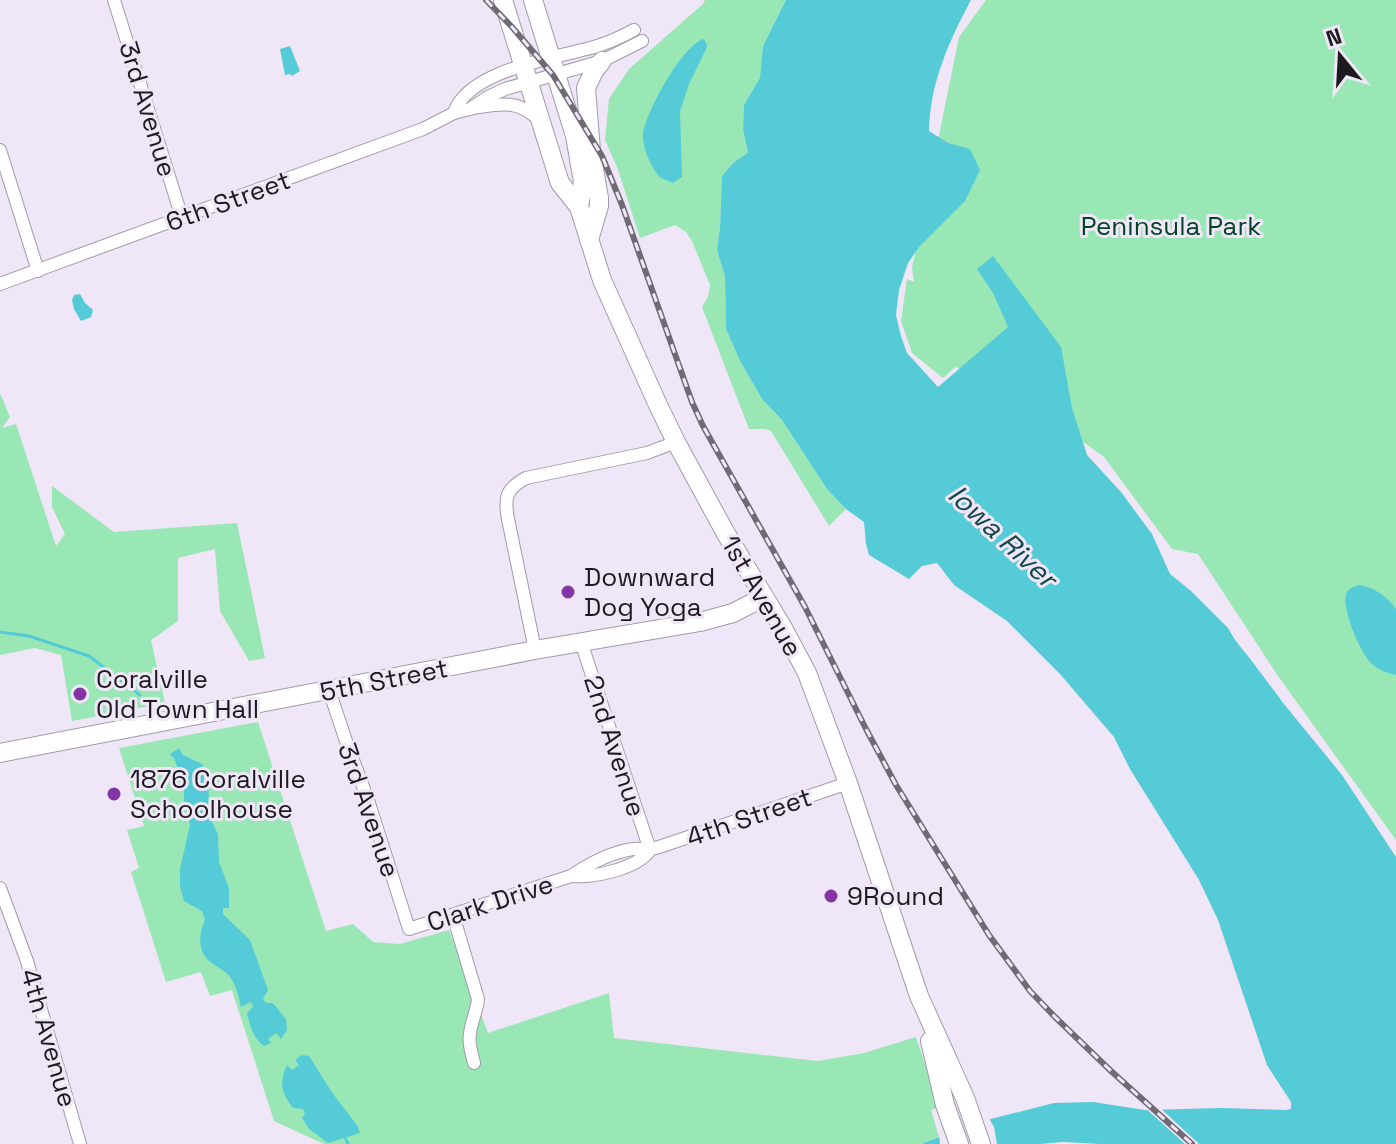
<svg xmlns="http://www.w3.org/2000/svg" width="1396" height="1144" viewBox="0 0 1396 1144" font-family="'Space Grotesk',sans-serif">
<style>
.green{fill:#9ae7b6}
.water{fill:#54cbd6}
.pier{fill:#efe6f7}
.lines{fill:none;stroke-linecap:round;stroke-linejoin:round}
.stream{stroke:#54cbd6;stroke-width:3}
.street-casing{stroke:#a19aa9;stroke-width:14}
.secondary-casing{stroke:#a19aa9;stroke-width:20}
.street{stroke:#fff;stroke-width:12}
.secondary{stroke:#fff;stroke-width:18}
.rail-casing{stroke:#6f6a74;stroke-width:6}
.rail{stroke:#efe6f7;stroke-width:3;stroke-dasharray:9;stroke-linecap:butt}
.poi-dot{fill:#8435a5;stroke:#efe6f7;stroke-width:3}
.labels{text-anchor:middle;dominant-baseline:central;stroke-width:6;stroke-linejoin:round;paint-order:stroke}
.street-label{font-size:26px;fill:#1c191f;stroke:#efe6f7}
.park-label{font-size:26px;fill:#014425;stroke:#efe6f7}
.poi-label{font-size:26px;fill:#1c191f;stroke:#efe6f7;text-anchor:start}
.water-label{font-size:28px;font-style:italic;fill:#12474c;stroke:#efe6f7}
</style>
<rect width="100%" height="100%" fill="#efe6f7"/>
<!-- green -->
<g class="green">
<polygon points="705,0 786,0 763,46 761,78 744,105 743,129 748,154 733,163 722,176 720,227 717,250 725,277 726,329 740,361 762,399 782,420 827,489 846,509 829,526 771,431 765,429 749,429 702,307 708,297 710,285 692,241 686,232 675,225 640,238 617,167 605,140 609,99 629,69 703,4"/>
<polygon points="986,0 1396,0 1396,840 1278,676 1198,554 1172,549 1104,457 1012,391 955,367 943,378 912,353 901,321 907,279 914,282 912,268 959,37"/>
<polygon points="0,393 10,417 2,428 16,424 56,546 65,534 52,507 52,486 114,532 237,523 265,658 249,661 220,611 215,549 178,558 178,621 151,640 165,703 72,721 61,655 35,648 0,655"/>
<polygon points="258,722 326,931 353,924 373,942 400,944 449,930 488,1033 609,993 614,1038 818,1061 864,1053 916,1037 934,1092 937,1108 931,1110 939,1137 921,1144 324,1144 274,1121 232,990 210,996 201,972 166,982 131,872 139,868 127,830 144,826 119,748"/>
</g>
<!-- water -->
<g class="water">
<path d="M786,0H971C949,41 930,83 929,131L948,143L970,149L980,170L965,201L919,247L908,263L899,290L896,315L901,336L907,353L938,387L1008,327L993,293L977,269L993,256L1061,347L1072,408L1087,455L1121,492L1152,534L1170,574L1191,591L1228,628L1235,640L1251,660L1284,704L1342,775L1396,857V1144H1101L1063,1142L1040,1144H921L979,1122L1054,1103L1093,1102L1145,1110L1221,1108L1285,1110L1291,1109V1102L1267,1065L1218,920L1199,880L1130,769L1114,737L1060,674L1007,621L954,585L937,563L922,566L909,579L869,555L866,544L864,522L846,509L827,489L782,420L762,399L740,361L726,329L725,277L717,250L720,227L722,176L733,163L748,153L743,129L744,105L760,78L763,46Z"/>
<path d="M703,39L706,42L707,47L689,84L680,111L682,177L673,183C671,182 663,179 661,178C652,170 641,145 643,133C648,109 680,49 703,39Z"/>
<polygon points="290,46 300,71 292,76 290,74 285,75 280,49"/>
<polygon points="80,294 85,303 93,310 91,317 81,321 74,309 72,300 74,295"/>
<path d="M1358,585C1374,587 1387,596 1396,609V675C1387,673 1379,670 1372,664C1361,655 1339,604 1347,592C1350,588 1354,587 1358,585Z"/>
<path d="M179,748L183,755L202,764L209,785L208,814L218,834L219,862L229,888V908H223V914L250,940L268,990L263,999L266,1003H273L286,1019L287,1030L281,1039L276,1033L268,1039L271,1043L264,1046C253,1038 250,1026 247,1013L253,1007L251,1002L241,1007C239,997 236,985 230,977C225,970 216,967 209,961C197,951 199,933 205,920L202,911L184,901L180,886V869L190,825L184,802V790L175,760L170,754Z"/>
<path d="M302,1055L309,1056L333,1094L357,1125L360,1133L328,1143L309,1129L302,1118L305,1114L303,1109L293,1108C281,1092 279,1084 287,1065L292,1070L299,1065L295,1060Z"/>
</g>
<!-- pier -->
<g class="pier">
<polygon points="1142,1105 1157,1105 1199,1144 1185,1144"/>
<polygon points="988,1116 994,1127 997,1144 940,1144 939,1133"/>
</g>
<g class="lines">
<!-- stream -->
<g class="stream">
<polyline points="0,632 29,636 89,656 140,695"/>
<polyline points="345,1137 348,1144"/>
</g>
<!-- street casing -->
<g class="street-casing">
<g id="street">
<polyline points="114,0 182,218"/>
<path d="M474,108C500,104 517,99 538,119"/>
<path d="M454,113C468,70 555,58 594,47C608,43 621,37 634,30"/>
<polyline points="0,150 38,271"/>
<polyline points="0,284 423,129 454,113 470,109 488,97 505,89 602,61 642,41"/>
<polyline points="581,642 650,850"/>
<path d="M535,650L508,519C504,497 506,489 526,478L647,453L676,442"/>
<path d="M329,690L346,741L368,800L409,929L571,876C589,864 611,852 633,849C642,848 650,850 659,847L848,783"/>
<path d="M571,876C593,878 637,869 650,850"/>
<polyline points="0,888 27,961 80,1144"/>
<path d="M453,915L478,999C477,1011 471,1022 470,1034C468,1044 472,1054 474,1063"/>
</g>
</g>
<!-- secondary casing -->
<g class="secondary-casing">
<g id="secondary">
<polyline points="503,0 560,183 579,207 602,280 658,405 676,442 725,532 783,628 807,673 848,783 919,996 965,1098 981,1144"/>
<polyline points="533,0 575,136 583,182 579,207"/>
<polyline points="589,240 599,206 599,198 591,151 586,88 594,71 602,61"/>
<polyline points="0,753 535,650 700,622 733,613 764,597"/>
<polyline points="930,1041 945,1105 959,1144"/>
</g>
</g>
<!-- street -->
<use href="#street" class="street"/>
<!-- secondary -->
<use href="#secondary" class="secondary"/>
<!-- rail casing -->
<g class="rail-casing">
<polyline id="rail" points="486,0 512,27 553,75 602,156 622,205 692,402 703,426 805,607 866,729 896,785 989,935 1030,991 1055,1017 1111,1071 1192,1144"/>
</g>
<!-- rail -->
<use href="#rail" class="rail"/>
</g>
<!-- markers -->
<g class="poi-dot">
<circle cx="568" cy="592" r="8"/>
<circle cx="80" cy="694" r="8"/>
<circle cx="114" cy="794" r="8"/>
<circle cx="831" cy="896" r="8"/>
</g>
<g class="labels">
<!-- street labels -->
<g class="street-label">
<text transform="translate(148 109) rotate(73)">3rd Avenue</text>
<text transform="translate(228 201) rotate(-20)">6th Street</text>
<text transform="translate(762 596) rotate(60)">1st Avenue</text>
<text transform="translate(384 680) rotate(-11)">5th Street</text>
<text transform="translate(615 746) rotate(72)">2nd Avenue</text>
<text transform="translate(369 810) rotate(71)">3rd Avenue</text>
<text transform="translate(749 817) rotate(-19)">4th Street</text>
<text transform="translate(490 903) rotate(-18)">Clark Drive</text>
<text transform="translate(49 1038) rotate(74)">4th Avenue</text>
</g>
<!-- park labels -->
<g class="park-label">
<text x="1171" y="226">Peninsula Park</text>
</g>
<!-- poi labels -->
<g class="poi-label">
<text x="584" y="577">Downward<tspan x="584" dy="30">Dog Yoga</tspan></text>
<text x="96" y="679">Coralville<tspan x="96" dy="30">Old Town Hall</tspan></text>
<text x="130" y="779">1876 Coralville<tspan x="130" dy="30">Schoolhouse</tspan></text>
<text x="847" y="896">9Round</text>
</g>
<!-- water labels -->
<g class="water-label">
<text transform="translate(1003 536) rotate(43)">Iowa River</text>
</g>
</g>
<!-- north arrow -->
<g transform="translate(1340 56) rotate(342)" stroke="#efe6f7" stroke-width="6" paint-order="stroke">
<path d="M0-6L14 30L0 20L-14 30Z" fill="#1c191f"/>
<text y="-12" font-size="22" font-weight="bold" text-anchor="middle" fill="#1c191f">N</text>
</g>
</svg>
